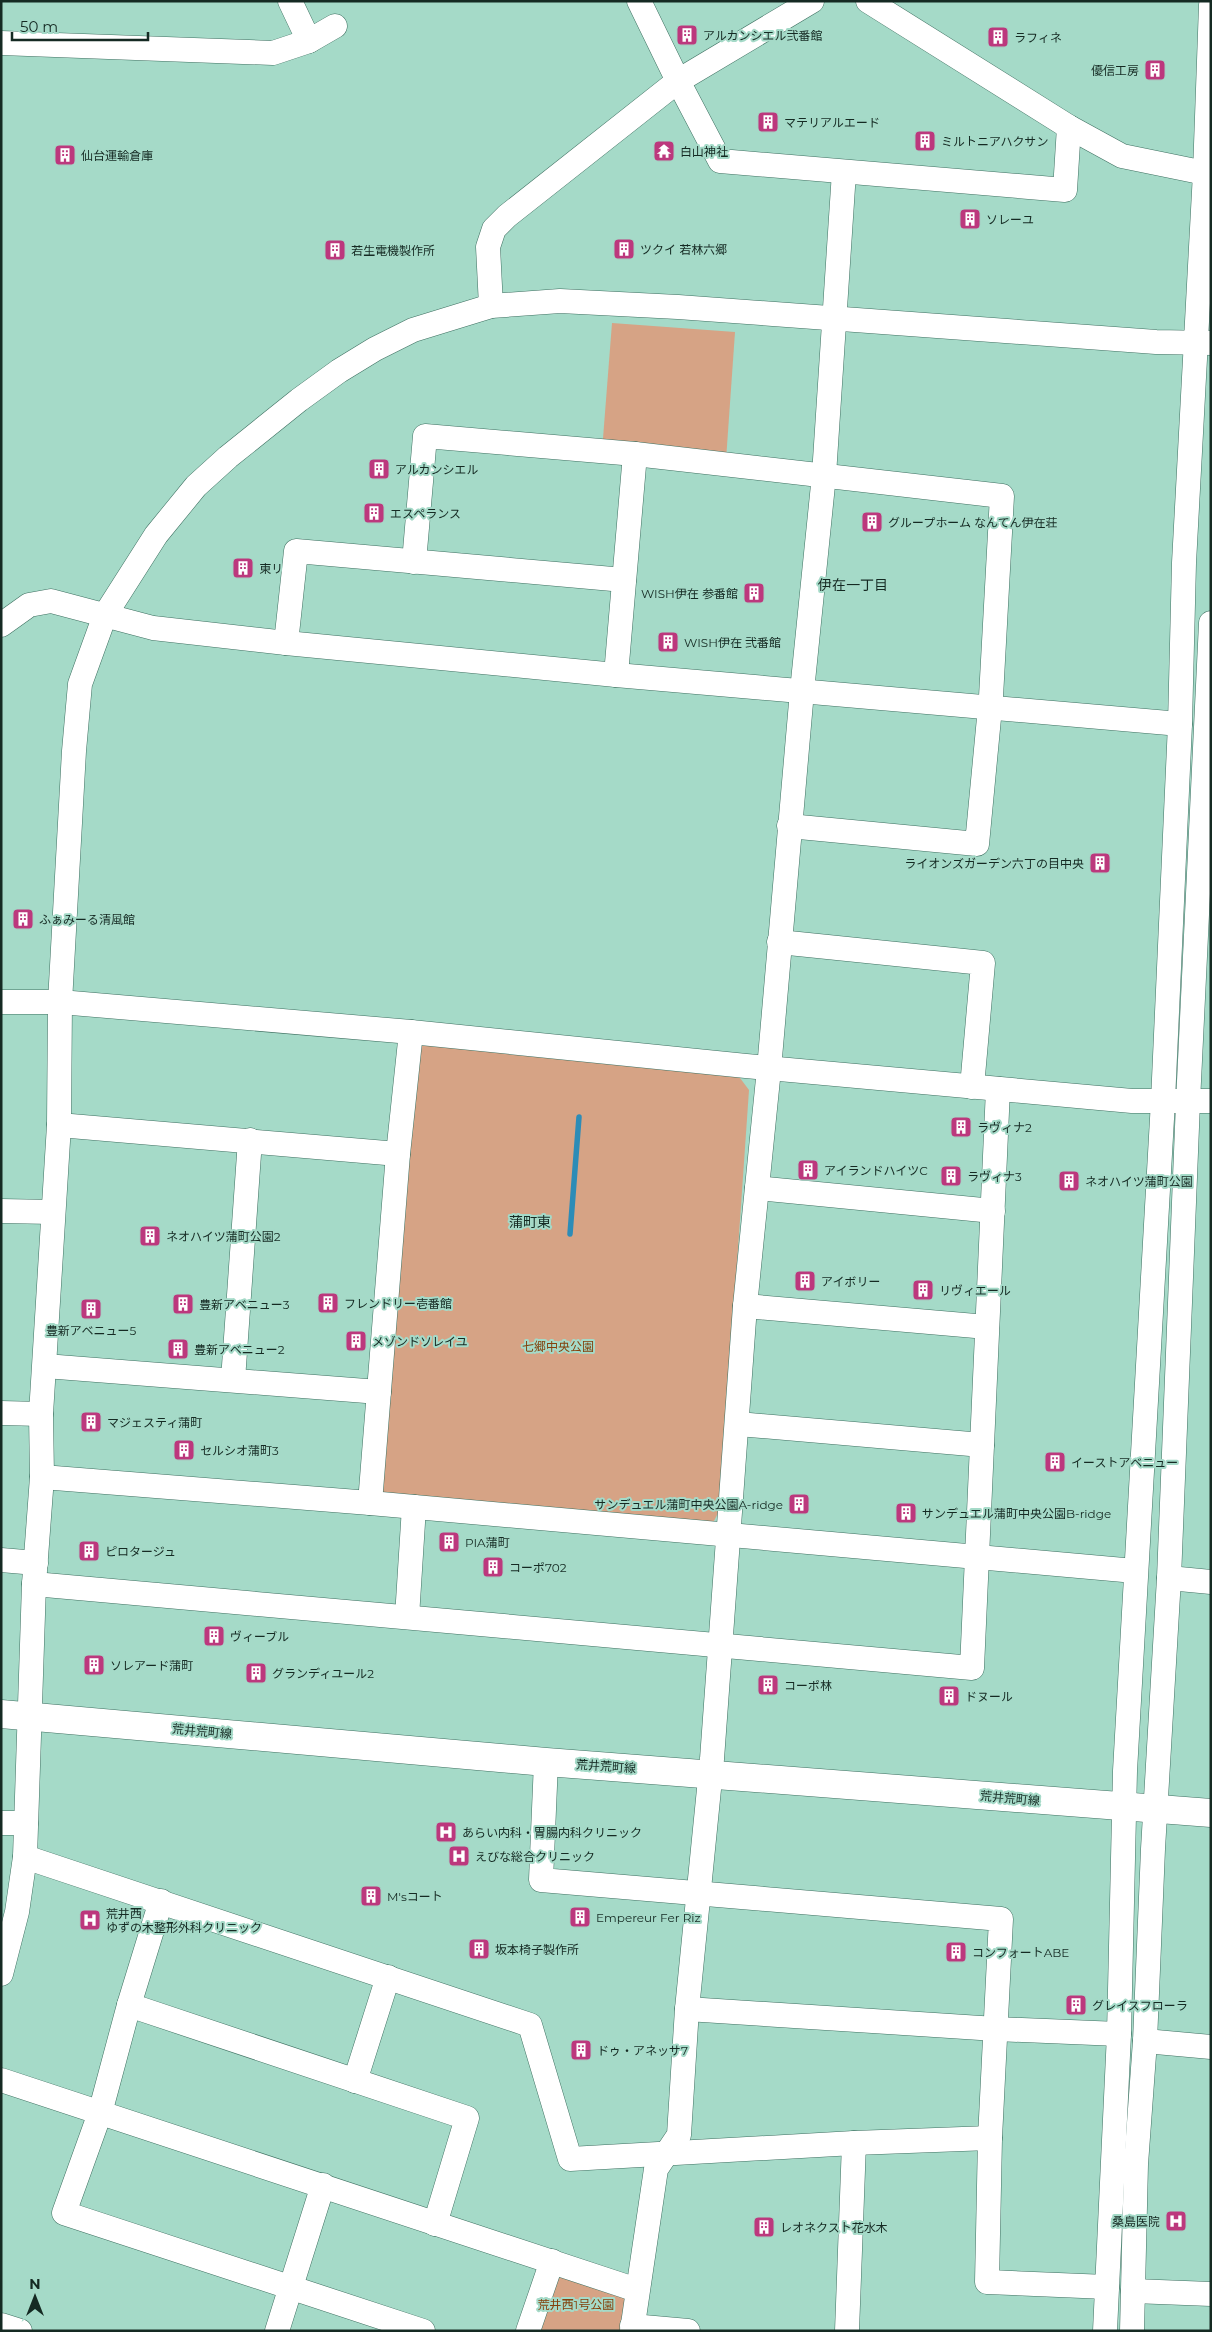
<svg xmlns="http://www.w3.org/2000/svg" width="1212" height="2332" viewBox="0 0 1212 2332" font-family="Montserrat,'Noto Sans JP',sans-serif">
<style>
.green{fill:#d6a385}
.lines{fill:none;stroke-linecap:round;stroke-linejoin:round}
.stream{stroke:#2d8cb7;stroke-width:5.5}
.minor-casing{stroke:#3e7061;stroke-width:25}
.major-casing{stroke:#3e7061;stroke-width:29}
.minor{stroke:#fff;stroke-width:24}
.major{stroke:#fff;stroke-width:28}
.labels{text-anchor:middle;dominant-baseline:central;stroke-width:4;stroke-linejoin:round;paint-order:stroke}
.poi-label{font-size:12px;fill:#152a23;stroke:#a5dac8;text-anchor:start}
.park-label{font-size:12px;fill:#84410c;stroke:#a5dac8}
.street-label{font-size:12px;fill:#152a23;stroke:#a5dac8}
.neighbourhood-label{font-size:14px;fill:#152a23;stroke:#a5dac8}
</style>
<rect width="100%" height="100%" fill="#a5dac8"/>
<!-- green -->
<g class="green">
<polygon points="612,323 735,332 726,460 602,451"/>
<polygon points="425,1043 737,1074 749,1090 720,1509 712,1525 370,1503 415,1051"/>
<polygon points="561,2276 627,2297 629,2331 539,2331 554,2284"/>
</g>
<g class="lines">
<!-- stream -->
<polyline class="stream" points="570,1234 579,1117"/>
<!-- minor casing -->
<g class="minor-casing">
<g id="minor">
<polyline points="290,1 309,41 335,26"/>
<polyline points="639,1 678,81 720,161 1065,190 1069,127"/>
<polyline points="868,1 1069,127 1122,156 1205,173"/>
<polyline points="1,43 273,53 309,41"/>
<polyline points="491,306 488,247 494,229 507,216 678,81 812,1"/>
<polyline points="414,562 425,436 635,454 1002,496 991,697 977,844 789,826"/>
<polyline points="1,625 29,605 51,601 153,628 286,643 616,675 1180,724"/>
<polyline points="286,643 296,551 624,580"/>
<polyline points="616,675 635,454"/>
<polyline points="779,942 983,963 972,1087"/>
<polyline points="1,1002 60,1002 411,1032 746,1066 1132,1101 1211,1101"/>
<polyline points="59,1125 398,1154"/>
<polyline points="757,1188 993,1211"/>
<polyline points="1,1211 53,1212"/>
<polyline points="745,1306 987,1327"/>
<polyline points="45,1366 379,1392"/>
<polyline points="233,1380 250,1140"/>
<polyline points="1,1413 41,1414"/>
<polyline points="738,1424 982,1445"/>
<polyline points="42,1477 370,1503 1135,1571"/>
<polyline points="370,1503 398,1154 411,1032"/>
<polyline points="1,1560 36,1563"/>
<polyline points="1169,1578 1211,1582"/>
<polyline points="34,1584 972,1668 998,1089"/>
<polyline points="407,1617 414,1507"/>
<polyline points="546,1762 541,1880 1001,1919 990,2138 987,2282 1107,2287"/>
<polyline points="1,1823 26,1823"/>
<polyline points="25,1857 530,2025 570,2159 854,2143 990,2138"/>
<polyline points="161,1901 129,2005 100,2113 64,2213 423,2331"/>
<polyline points="1,1974 17,1912 25,1857 34,1584 42,1477 41,1414 59,1125 60,1002 74,751 80,684 105,615 156,535 196,486 228,457 299,400 339,371 375,349 413,330 491,306 560,301 678,307 1156,342 1211,343"/>
<polyline points="129,2005 467,2118 435,2224"/>
<polyline points="687,2009 996,2029 1119,2034"/>
<polyline points="1145,2041 1211,2047"/>
<polyline points="1,2080 637,2290"/>
<polyline points="355,2081 388,1977"/>
<polyline points="1133,2291 1211,2294"/>
<polyline points="1,2325 20,2331"/>
<polyline points="632,2326 688,2331"/>
<polyline points="277,2331 323,2185"/>
<polyline points="528,2331 552,2261"/>
<polyline points="632,2331 656,2169 679,2135 687,2009 712,1759 745,1306 769,1069 802,691 824,475 844,172"/>
<polyline points="847,2331 854,2143"/>
<polyline points="1105,2331 1119,2034 1125,1771 1163,1101 1180,724 1184,563 1205,173 1211,5"/>
<polyline points="1132,2331 1136,2164 1145,2041 1153,1849 1169,1578 1188,1102 1211,623"/>
</g>
</g>
<!-- major casing -->
<g class="major-casing">
<polyline id="major" points="1,1714 546,1762 1211,1813"/>
</g>
<!-- minor -->
<use href="#minor" class="minor"/>
<!-- major -->
<use href="#major" class="major"/>
</g>
<!-- icons -->
<defs>
<g id="building-square" transform="scale(1.125)"><rect x="-9" y="-9" width="18" height="18" rx="4" fill="#bc387d" stroke="#a5dac8"/><path d="M-4-6H4V6H1V3H-1V6H-4ZM-2.5-4.3h1.7v1.8h-1.7ZM.8-4.3h1.7v1.8H.8ZM-2.5-1h1.7V.8h-1.7ZM.8-1h1.7V.8H.8Z" fill="#fff"/></g>
<g id="temple-square" transform="scale(1.125)"><rect x="-9" y="-9" width="18" height="18" rx="4" fill="#bc387d" stroke="#a5dac8"/><path d="M0-6L5-2H3V0L6.5 2.5H4V6H1.5V3h-3V6H-4V2.5H-6.5L-3 0V-2H-5Z" fill="#fff"/></g>
<g id="hospital-square" transform="scale(1.125)"><rect x="-9" y="-9" width="18" height="18" rx="4" fill="#bc387d" stroke="#a5dac8"/><path d="M-5-5h3v3.5h4V-5h3V5h-3V1.5h-4V5h-3Z" fill="#fff"/></g>
</defs>
<g fill-rule="evenodd">
<use href="#building-square" x="687" y="35"/>
<use href="#building-square" x="998" y="37"/>
<use href="#building-square" x="1155" y="70"/>
<use href="#building-square" x="768" y="122"/>
<use href="#building-square" x="925" y="141"/>
<use href="#temple-square" x="664" y="151"/>
<use href="#building-square" x="65" y="155"/>
<use href="#building-square" x="970" y="219"/>
<use href="#building-square" x="624" y="249"/>
<use href="#building-square" x="335" y="250"/>
<use href="#building-square" x="379" y="469"/>
<use href="#building-square" x="374" y="513"/>
<use href="#building-square" x="872" y="522"/>
<use href="#building-square" x="243" y="568"/>
<use href="#building-square" x="754" y="593"/>
<use href="#building-square" x="668" y="642"/>
<use href="#building-square" x="1100" y="863"/>
<use href="#building-square" x="23" y="919"/>
<use href="#building-square" x="961" y="1127"/>
<use href="#building-square" x="808" y="1170"/>
<use href="#building-square" x="951" y="1176"/>
<use href="#building-square" x="1069" y="1181"/>
<use href="#building-square" x="150" y="1236"/>
<use href="#building-square" x="805" y="1281"/>
<use href="#building-square" x="923" y="1290"/>
<use href="#building-square" x="328" y="1303"/>
<use href="#building-square" x="183" y="1304"/>
<use href="#building-square" x="91" y="1309"/>
<use href="#building-square" x="356" y="1341"/>
<use href="#building-square" x="178" y="1349"/>
<use href="#building-square" x="91" y="1422"/>
<use href="#building-square" x="184" y="1450"/>
<use href="#building-square" x="1055" y="1462"/>
<use href="#building-square" x="799" y="1504"/>
<use href="#building-square" x="906" y="1513"/>
<use href="#building-square" x="449" y="1542"/>
<use href="#building-square" x="89" y="1551"/>
<use href="#building-square" x="493" y="1567"/>
<use href="#building-square" x="214" y="1636"/>
<use href="#building-square" x="94" y="1665"/>
<use href="#building-square" x="256" y="1673"/>
<use href="#building-square" x="768" y="1685"/>
<use href="#building-square" x="949" y="1696"/>
<use href="#hospital-square" x="446" y="1832"/>
<use href="#hospital-square" x="459" y="1856"/>
<use href="#building-square" x="371" y="1896"/>
<use href="#building-square" x="580" y="1917"/>
<use href="#hospital-square" x="90" y="1920"/>
<use href="#building-square" x="479" y="1949"/>
<use href="#building-square" x="956" y="1952"/>
<use href="#building-square" x="1076" y="2005"/>
<use href="#building-square" x="581" y="2050"/>
<use href="#hospital-square" x="1176" y="2221"/>
<use href="#building-square" x="764" y="2227"/>
</g>
<g class="labels">
<!-- poi labels -->
<g class="poi-label">
<text x="703" y="35">アルカンシエル弐番館</text>
<text x="1014" y="37">ラフィネ</text>
<text x="1139" y="70" text-anchor="end">優信工房</text>
<text x="784" y="122">マテリアルエード</text>
<text x="941" y="141">ミルトニアハクサン</text>
<text x="680" y="151">白山神社</text>
<text x="81" y="155">仙台運輸倉庫</text>
<text x="986" y="219">ソレーユ</text>
<text x="640" y="249">ツクイ 若林六郷</text>
<text x="351" y="250">若生電機製作所</text>
<text x="395" y="469">アルカンシエル</text>
<text x="390" y="513">エスペランス</text>
<text x="888" y="522">グループホーム なんてん伊在荘</text>
<text x="259" y="568">東リ</text>
<text x="738" y="593" text-anchor="end">WISH伊在 参番館</text>
<text x="684" y="642">WISH伊在 弐番館</text>
<text x="1084" y="863" text-anchor="end">ライオンズガーデン六丁の目中央</text>
<text x="39" y="919">ふぁみーる清風館</text>
<text x="977" y="1127">ラヴィナ2</text>
<text x="824" y="1170">アイランドハイツC</text>
<text x="967" y="1176">ラヴィナ3</text>
<text x="1085" y="1181">ネオハイツ蒲町公園</text>
<text x="166" y="1236">ネオハイツ蒲町公園2</text>
<text x="821" y="1281">アイボリー</text>
<text x="939" y="1290">リヴィエール</text>
<text x="344" y="1303">フレンドリー壱番館</text>
<text x="199" y="1304">豊新アベニュー3</text>
<text x="91" y="1330" text-anchor="middle">豊新アベニュー5</text>
<text x="372" y="1341">メゾンドソレイユ</text>
<text x="194" y="1349">豊新アベニュー2</text>
<text x="107" y="1422">マジェスティ蒲町</text>
<text x="200" y="1450">セルシオ蒲町3</text>
<text x="1071" y="1462">イーストアベニュー</text>
<text x="783" y="1504" text-anchor="end">サンデュエル蒲町中央公園A-ridge</text>
<text x="922" y="1513">サンデュエル蒲町中央公園B-ridge</text>
<text x="465" y="1542">PIA蒲町</text>
<text x="105" y="1551">ピロタージュ</text>
<text x="509" y="1567">コーポ702</text>
<text x="230" y="1636">ヴィーブル</text>
<text x="110" y="1665">ソレアード蒲町</text>
<text x="272" y="1673">グランディユール2</text>
<text x="784" y="1685">コーポ林</text>
<text x="965" y="1696">ドヌール</text>
<text x="462" y="1832">あらい内科・胃腸内科クリニック</text>
<text x="475" y="1856">えびな総合クリニック</text>
<text x="387" y="1896">M'sコート</text>
<text x="106" y="1913">荒井西<tspan x="106" dy="14">ゆずの木整形外科クリニック</tspan></text>
<text x="596" y="1917">Empereur Fer Riz</text>
<text x="495" y="1949">坂本椅子製作所</text>
<text x="972" y="1952">コンフォートABE</text>
<text x="1092" y="2005">グレイスフローラ</text>
<text x="597" y="2050">ドゥ・アネッサ7</text>
<text x="1160" y="2221" text-anchor="end">桑島医院</text>
<text x="780" y="2227">レオネクスト花水木</text>
</g>
<!-- park labels -->
<g class="park-label">
<text x="558" y="1346">七郷中央公園</text>
<text x="576" y="2304">荒井西1号公園</text>
</g>
<!-- street labels -->
<g class="street-label">
<text transform="translate(202 1731) rotate(5)">荒井荒町線</text>
<text transform="translate(606 1766) rotate(4)">荒井荒町線</text>
<text transform="translate(1010 1798) rotate(5)">荒井荒町線</text>
</g>
<!-- neighbourhood labels -->
<g class="neighbourhood-label">
<text x="853" y="585">伊在一丁目</text>
<text x="530" y="1222">蒲町東</text>
</g>
</g>
<!-- border -->
<rect width="1212" height="2332" fill="none" stroke="#152a23" stroke-width="5"/>
<!-- north arrow -->
<g transform="translate(35 2297)" stroke="#a5dac8" stroke-width="4" paint-order="stroke">
<path d="M0-4L9 19L0 12L-9 19Z" fill="#152a23"/>
<text y="-8" font-size="14" font-weight="bold" text-anchor="middle" fill="#152a23">N</text>
</g>
<!-- scale -->
<path d="M12 32v8h136v-8" fill="none" stroke="#152a23" stroke-width="2.5"/>
<text x="20" y="32" font-size="15" fill="#152a23" stroke="#a5dac8" stroke-width="4" paint-order="stroke">50 m</text>
</svg>
